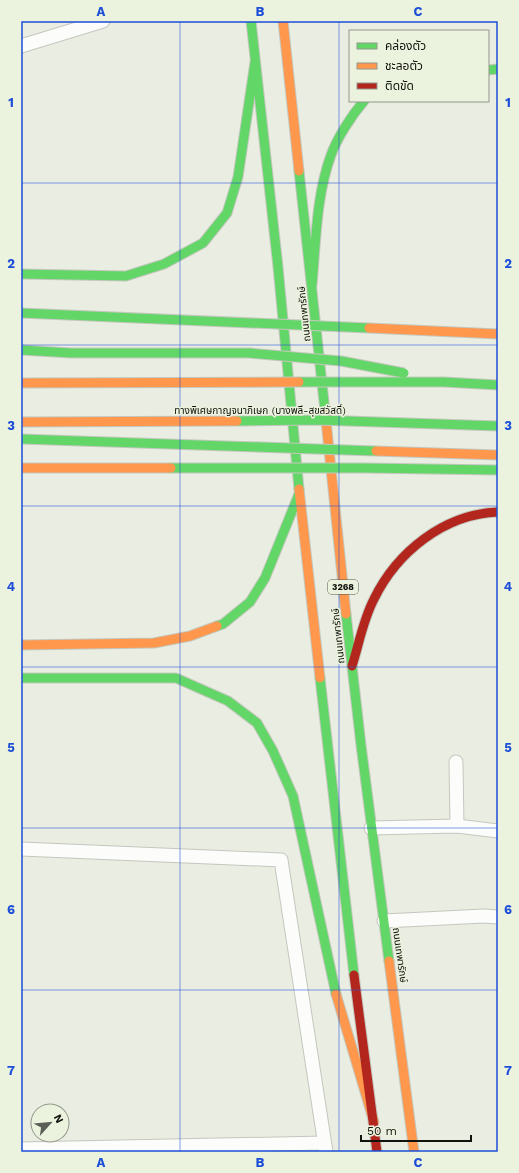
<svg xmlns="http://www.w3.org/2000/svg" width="519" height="1173" viewBox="0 0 519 1173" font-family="'Work Sans','Noto Sans Thai',sans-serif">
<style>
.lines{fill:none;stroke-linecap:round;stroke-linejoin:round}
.street-casing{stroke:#c4c7be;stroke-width:15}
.fast-casing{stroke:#c4c7be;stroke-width:11}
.slow-casing{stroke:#c4c7be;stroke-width:11}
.jam-casing{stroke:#c4c7be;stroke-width:11}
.street{stroke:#fcfcfb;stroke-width:13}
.fast{stroke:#63d668;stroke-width:9}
.slow{stroke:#ff974d;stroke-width:9}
.jam{stroke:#b3261e;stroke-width:9}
.fast-bridge-casing{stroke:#c4c7be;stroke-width:11;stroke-linecap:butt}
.slow-bridge-casing{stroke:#c4c7be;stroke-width:11;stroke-linecap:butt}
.fast-bridge{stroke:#63d668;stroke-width:9}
.slow-bridge{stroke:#ff974d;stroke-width:9}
.grid{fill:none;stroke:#1d4ed8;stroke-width:1;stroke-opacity:0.55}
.labels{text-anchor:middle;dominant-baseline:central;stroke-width:3;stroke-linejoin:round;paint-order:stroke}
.shield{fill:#ebf2de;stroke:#52554a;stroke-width:1}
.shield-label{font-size:9px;font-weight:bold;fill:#10120b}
.street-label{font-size:10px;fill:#10120b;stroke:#ebf2de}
.neatline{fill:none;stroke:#1d4ed8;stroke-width:1.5}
.grid-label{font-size:13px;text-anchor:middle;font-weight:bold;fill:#1d4ed8}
</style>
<rect width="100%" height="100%" fill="#eaeee2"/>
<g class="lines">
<!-- street casing -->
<g class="street-casing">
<g id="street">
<polyline points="21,46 103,21"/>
<polyline points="456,762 457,826"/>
<polyline points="371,828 457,826 498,831"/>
<polyline points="21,849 281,860 326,1152"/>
<polyline points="384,921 484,916 498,917"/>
<polyline points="21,1149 324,1143"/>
</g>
</g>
<!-- fast casing -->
<g class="fast-casing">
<g id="fast">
<polyline points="251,21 278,267 299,489"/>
<polyline points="488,70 498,69"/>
<polyline points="299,171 325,411"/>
<polyline points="21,274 126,276 164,264 203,243 227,213 238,177 255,62"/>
<path d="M312,285C316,242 316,196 331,155C337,138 352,115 364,101"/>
<polyline points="346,614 361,745 389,961"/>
<polyline points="217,626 223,624 250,602 265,578 299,494"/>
<polyline points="21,678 176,678 228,701 257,723 273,751 293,796 336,994"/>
<polyline points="320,678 354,975"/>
</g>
</g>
<!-- slow casing -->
<g class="slow-casing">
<g id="slow">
<polyline points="283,21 299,171"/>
<polyline points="325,411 346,614"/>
<polyline points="299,489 320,678"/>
<polyline points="21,645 154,643 190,636 217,626"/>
<polyline points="389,961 414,1152"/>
<polyline points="336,994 374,1122"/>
</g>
</g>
<!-- jam casing -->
<g class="jam-casing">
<g id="jam">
<path d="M352,666C359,644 363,620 374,599C397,552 444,514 498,512"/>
<polyline points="354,975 377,1152"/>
</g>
</g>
<!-- street -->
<use href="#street" class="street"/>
<!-- fast -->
<use href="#fast" class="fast"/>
<!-- slow -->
<use href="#slow" class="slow"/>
<!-- jam -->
<use href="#jam" class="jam"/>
<!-- fast-bridge casing -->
<g class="fast-bridge-casing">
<g id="fast-bridge">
<polyline points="21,313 369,328"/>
<polyline points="21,350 71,353 249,353 341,361 404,373"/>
<polyline points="299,382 444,382 498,385"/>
<polyline points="237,421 318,420 498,426"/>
<polyline points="21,439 376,451"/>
<polyline points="171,468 364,468 498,470"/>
</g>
</g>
<!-- slow-bridge casing -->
<g class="slow-bridge-casing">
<g id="slow-bridge">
<polyline points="369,328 498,334"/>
<polyline points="21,383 299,382"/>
<polyline points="21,422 237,421"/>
<polyline points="376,451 498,455"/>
<polyline points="21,468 171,468"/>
</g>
</g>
<!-- fast-bridge -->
<use href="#fast-bridge" class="fast-bridge"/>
<!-- slow-bridge -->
<use href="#slow-bridge" class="slow-bridge"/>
</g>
<!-- grid -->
<path class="grid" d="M180,21V1152M339,21V1152M21,183H498M21,345H498M21,506H498M21,667H498M21,828H498M21,990H498"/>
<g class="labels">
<!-- shield labels -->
<rect class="shield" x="328" y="580" width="30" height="14" rx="3"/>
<g class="shield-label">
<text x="343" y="587">3268</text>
</g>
<!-- street labels -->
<g class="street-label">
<text transform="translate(304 314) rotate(-96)">ถนนเทพารักษ์</text>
<text x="260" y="410">ทางพิเศษกาญจนาภิเษก (บางพลี-สุขสวัสดิ์)</text>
<text transform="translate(338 636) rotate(-96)">ถนนเทพารักษ์</text>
<text transform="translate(400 955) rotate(82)">ถนนเทพารักษ์</text>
</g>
</g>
<!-- border -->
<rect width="519" height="1173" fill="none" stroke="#ebf2de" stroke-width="44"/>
<!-- legend -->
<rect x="349" y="30" width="140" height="72" fill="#ebf2de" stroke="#93988a"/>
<rect x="357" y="43" width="20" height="6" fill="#63d668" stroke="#93988a"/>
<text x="385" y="50" font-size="12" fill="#10120b">คล่องตัว</text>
<rect x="357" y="63" width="20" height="6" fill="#ff974d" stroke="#93988a"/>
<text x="385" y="70" font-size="12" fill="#10120b">ชะลอตัว</text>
<rect x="357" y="83" width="20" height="6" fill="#b3261e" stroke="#93988a"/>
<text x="385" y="90" font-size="12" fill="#10120b">ติดขัด</text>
<!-- north arrow -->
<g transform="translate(50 1123) rotate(63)"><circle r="19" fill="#ebf2de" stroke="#93988a"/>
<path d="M0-3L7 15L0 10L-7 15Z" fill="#5c5f56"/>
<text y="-6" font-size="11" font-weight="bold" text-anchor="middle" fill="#10120b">N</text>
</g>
<!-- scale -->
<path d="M361 1135v6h110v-6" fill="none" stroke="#10120b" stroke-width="2"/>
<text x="367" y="1135" font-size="12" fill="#10120b" stroke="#ebf2de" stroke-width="3" paint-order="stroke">50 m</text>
<rect x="22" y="22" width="475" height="1129" class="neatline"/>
<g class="grid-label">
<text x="101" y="16">A</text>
<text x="260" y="16">B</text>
<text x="418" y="16">C</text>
<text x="11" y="107">1</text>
<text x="508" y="107">1</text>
<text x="11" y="268">2</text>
<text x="508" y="268">2</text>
<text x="11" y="430">3</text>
<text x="508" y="430">3</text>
<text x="11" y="591">4</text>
<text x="508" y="591">4</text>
<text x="11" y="752">5</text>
<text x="508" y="752">5</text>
<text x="11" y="914">6</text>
<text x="508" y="914">6</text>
<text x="11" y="1075">7</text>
<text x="508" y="1075">7</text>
<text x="101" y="1167">A</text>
<text x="260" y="1167">B</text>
<text x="418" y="1167">C</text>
</g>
</svg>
